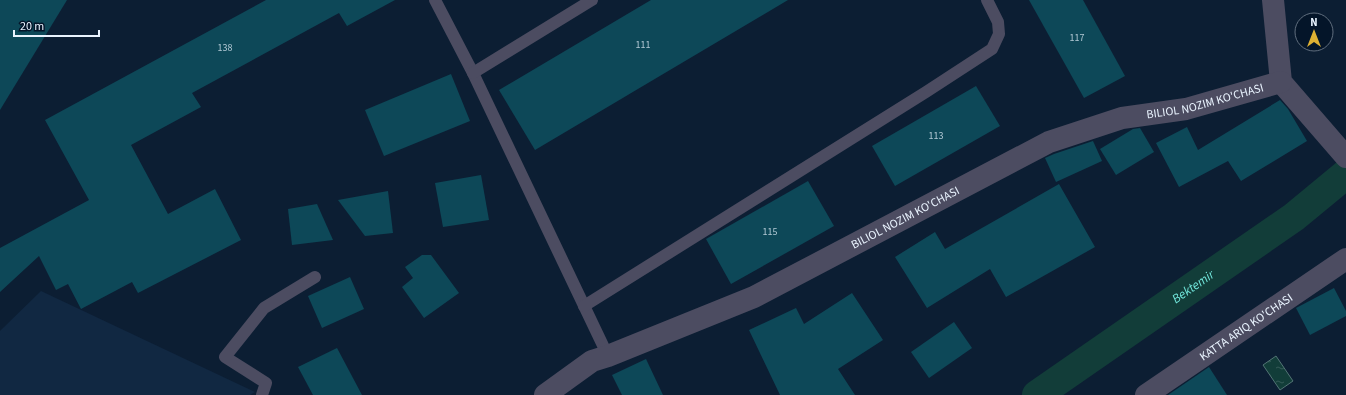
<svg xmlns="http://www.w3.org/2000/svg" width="1346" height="395" viewBox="0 0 1346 395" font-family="'Source Sans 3',sans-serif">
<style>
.built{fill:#112842}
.water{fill:url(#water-ripples);stroke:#527474}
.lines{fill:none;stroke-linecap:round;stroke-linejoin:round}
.canal{stroke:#123d39;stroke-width:30}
.building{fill:#0d4858}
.lane{stroke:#4c4c61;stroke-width:12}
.street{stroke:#4c4c61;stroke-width:22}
.labels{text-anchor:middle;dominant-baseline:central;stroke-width:3.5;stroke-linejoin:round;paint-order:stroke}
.number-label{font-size:10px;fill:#b2c8d4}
.street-label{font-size:12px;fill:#e9f3fe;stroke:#041529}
.water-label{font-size:13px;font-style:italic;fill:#72e7dc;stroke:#041529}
</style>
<defs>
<pattern id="water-ripples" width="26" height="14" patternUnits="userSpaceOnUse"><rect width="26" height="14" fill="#123d39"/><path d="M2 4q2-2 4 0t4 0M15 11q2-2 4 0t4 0" fill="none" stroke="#345a57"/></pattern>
</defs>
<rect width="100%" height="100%" fill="#0c1e33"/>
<!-- built -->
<polygon class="built" points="41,291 255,392 250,395 0,395 0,331"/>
<!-- water -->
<polygon class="water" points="1276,356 1293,381 1280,390 1263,365"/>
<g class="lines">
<!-- canal -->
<path class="canal" id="s1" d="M1037,395L1294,217L1346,174"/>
</g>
<!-- building -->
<g class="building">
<polygon points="0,0 67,0 0,110"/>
<polygon points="266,0 395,0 347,26 339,13 192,93 201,107 131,145 168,214 215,189 241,240 138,293 132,282 81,309 68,284 56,290 39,256 0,292 0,248 89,200 45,120"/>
<polygon points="651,0 788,0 535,150 499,90"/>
<polygon points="1029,0 1083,0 1125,76 1084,98"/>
<polygon points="451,74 470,121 384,156 365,110"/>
<polygon points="976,86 1000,126 895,186 872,146"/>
<polygon points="1280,100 1288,109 1307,141 1241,181 1228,161 1179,187 1156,143 1187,127 1198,150"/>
<polygon points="1140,128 1154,152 1116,175 1100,149 1133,129"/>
<polygon points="1093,141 1102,161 1056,182 1045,158 1054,154"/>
<polygon points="481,175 489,220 443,227 435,183"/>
<polygon points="808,181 834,226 731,284 706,239"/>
<polygon points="1059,184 1095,247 1006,297 990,269 927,308 895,257 935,232 945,249"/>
<polygon points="388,191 393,233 365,236 338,200"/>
<polygon points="317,204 333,240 292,245 288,209"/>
<polygon points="422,255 431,255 459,293 424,318 402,287 413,278 405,267"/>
<polygon points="350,277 364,309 322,328 308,296"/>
<polygon points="1334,288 1346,311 1346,316 1310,335 1296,308"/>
<polygon points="852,293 883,340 838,369 855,395 780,395 749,330 796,308 804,324"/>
<polygon points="954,322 972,348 929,378 911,352"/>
<polygon points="337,348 362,395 313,395 298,367"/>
<polygon points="646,359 663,395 622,395 612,375"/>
<polygon points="1209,367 1227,395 1168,395"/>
</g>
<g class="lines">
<!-- lane -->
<g class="lane">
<polyline points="435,0 473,73 608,356"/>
<polyline points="473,73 592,0"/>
<polyline points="584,306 926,92 992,49 999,34 998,22 987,0"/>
<polyline points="262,395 266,383 225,357 264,308 315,277"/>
</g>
<!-- street -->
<g class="street">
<polyline points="1273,0 1281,82 1346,157"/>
<path id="s2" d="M545,395L592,361L608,356L754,297L1049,142L1122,118L1186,109L1281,82"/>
<path id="s3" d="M1146,395L1346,259"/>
</g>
</g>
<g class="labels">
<!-- number labels -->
<g class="number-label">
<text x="1077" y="38">117</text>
<text x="643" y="45">111</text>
<text x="225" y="48">138</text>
<text x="936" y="136">113</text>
<text x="770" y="232">115</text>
</g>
<!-- street labels -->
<g class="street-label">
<text stroke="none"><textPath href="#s2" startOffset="727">BILIOL NOZIM KO'CHASI</textPath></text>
<text stroke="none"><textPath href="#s2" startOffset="403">BILIOL NOZIM KO'CHASI</textPath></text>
<text stroke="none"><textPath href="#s3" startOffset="121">KATTA ARIQ KO'CHASI</textPath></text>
</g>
<!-- water labels -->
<g class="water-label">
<text stroke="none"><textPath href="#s1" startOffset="190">Bektemir</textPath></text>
</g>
</g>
<!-- north arrow -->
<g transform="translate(1314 32)"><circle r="19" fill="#041529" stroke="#606e7e"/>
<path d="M0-3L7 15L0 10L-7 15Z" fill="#deb133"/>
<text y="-6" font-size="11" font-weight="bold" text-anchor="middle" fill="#e9f3fe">N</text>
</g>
<!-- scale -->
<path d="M14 30v6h85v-6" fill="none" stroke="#e9f3fe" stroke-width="2"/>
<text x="20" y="30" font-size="12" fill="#e9f3fe" stroke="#041529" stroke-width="3" paint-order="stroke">20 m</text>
</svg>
